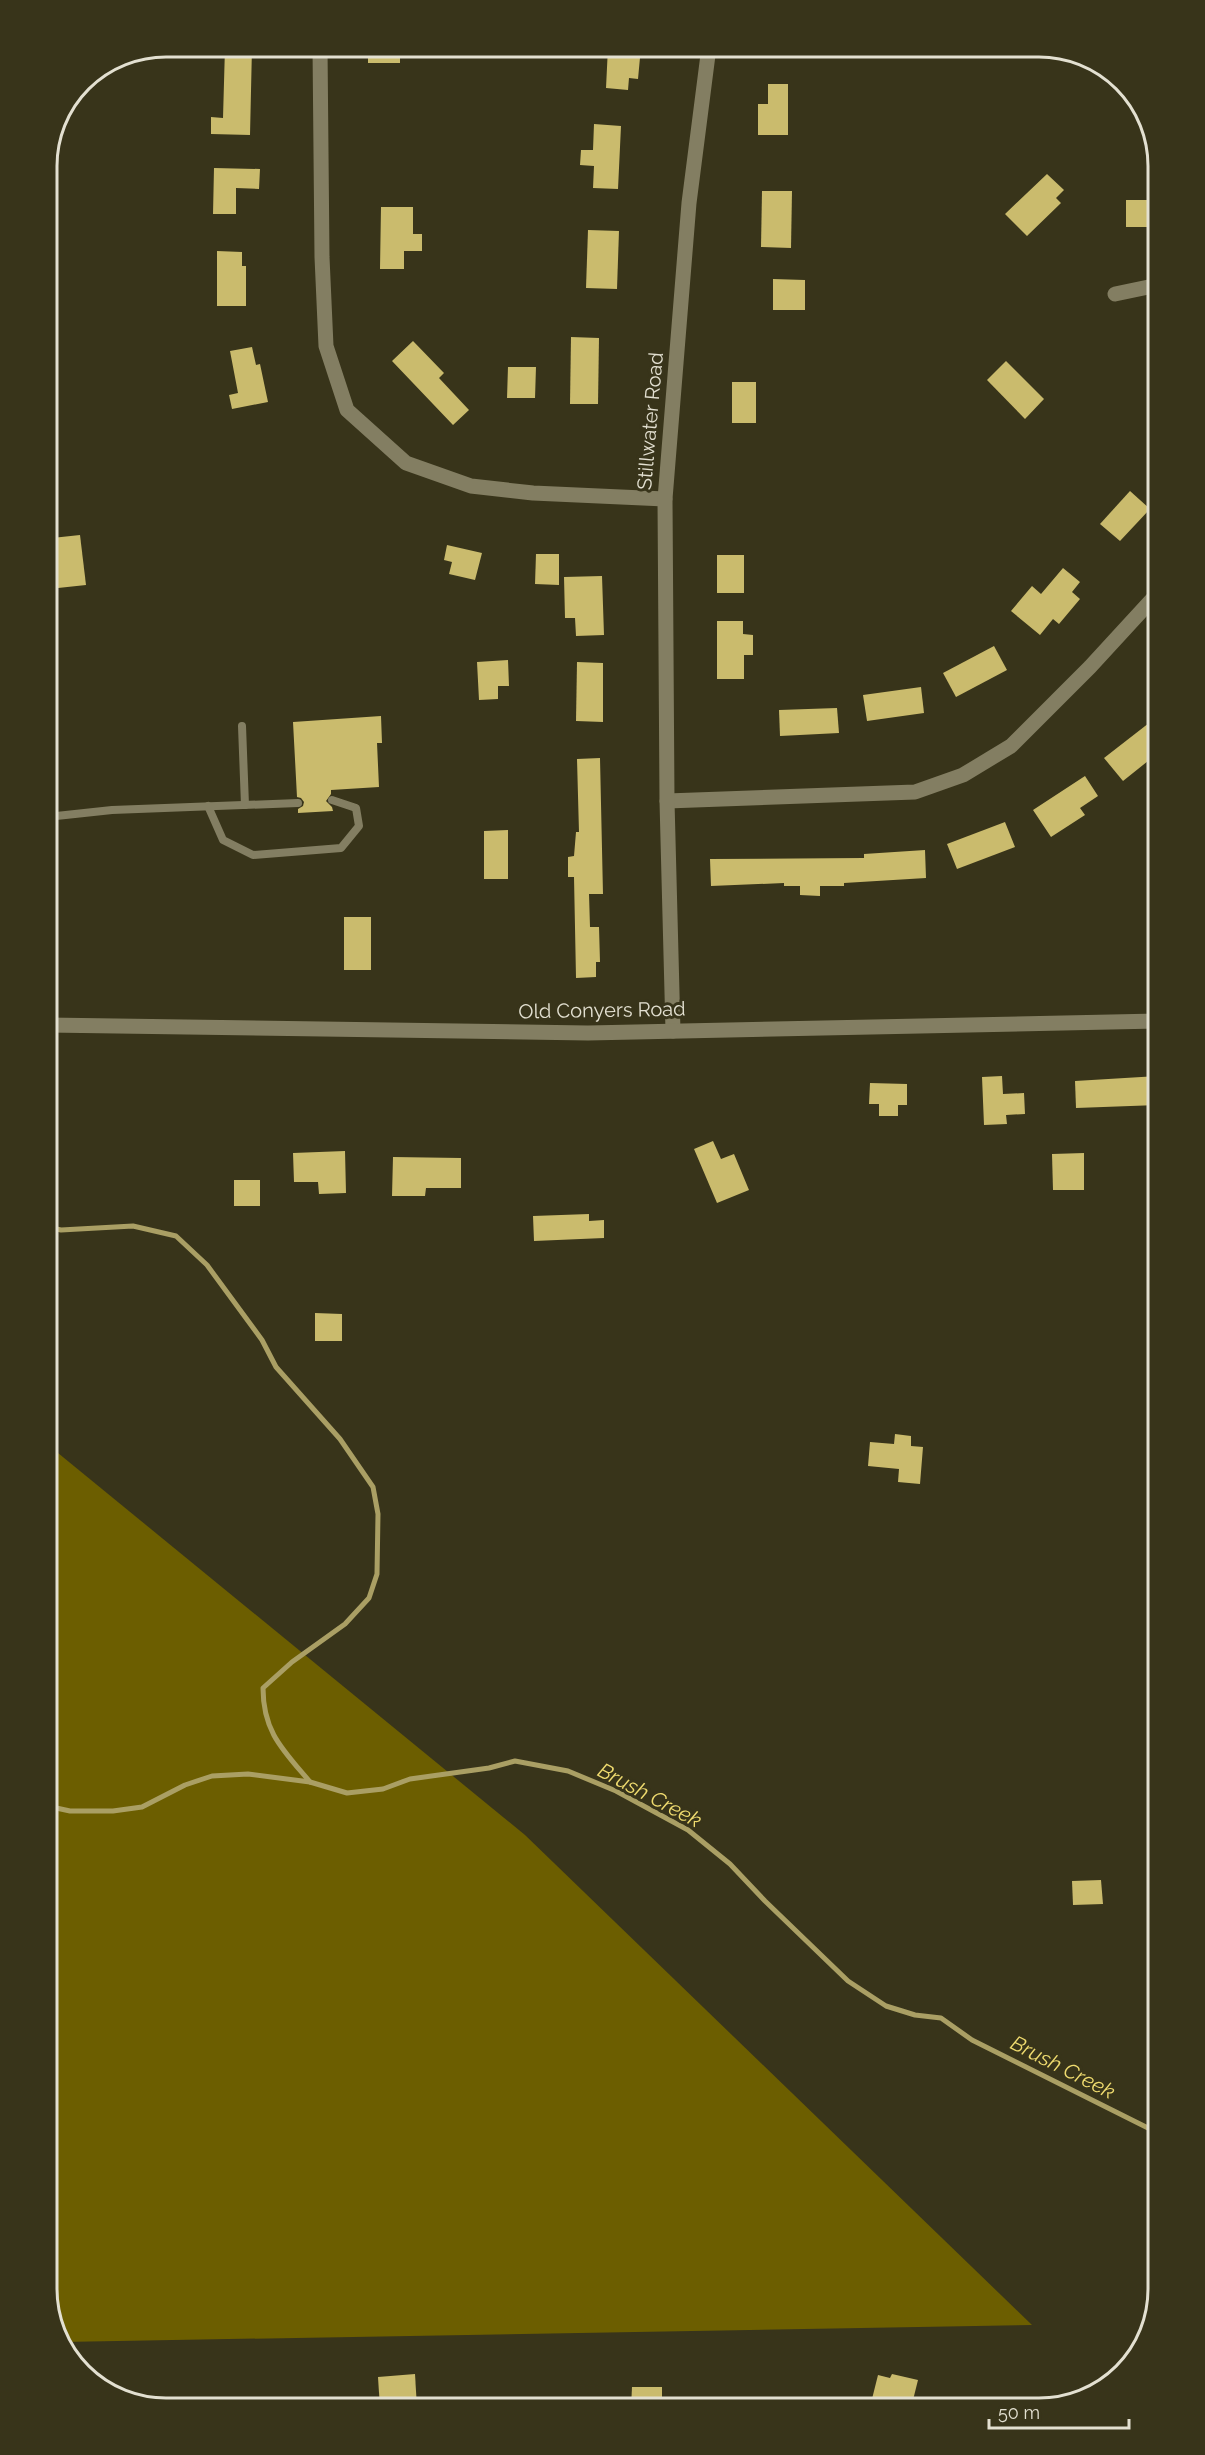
<svg xmlns="http://www.w3.org/2000/svg" width="1205" height="2455" viewBox="0 0 1205 2455" font-family="Raleway,sans-serif">
<style>
.forest{fill:#6c5e00}
.lines{fill:none;stroke-linecap:round;stroke-linejoin:round}
.stream{stroke:#aa9f64;stroke-width:5}
.building{fill:#cabb6d}
.service{stroke:#837e62;stroke-width:8}
.minor{stroke:#837e62;stroke-width:15}
.tertiary{stroke:#837e62;stroke-width:15}
.labels{text-anchor:middle;dominant-baseline:central;stroke-width:6;stroke-linejoin:round;paint-order:stroke}
.street-label{font-size:20px;fill:#e3e0d1;stroke:#38341a}
.water-label{font-size:21px;font-style:italic;fill:#efdb6f;stroke:#38341a}
.rim{fill:none;stroke:#e3e0d1;stroke-width:3}
</style>
<rect width="100%" height="100%" fill="#38341a"/>
<!-- forest -->
<polygon class="forest" points="47,1444 525,1835 1032,2325 62,2342 55,2334 47,2289"/>
<g class="lines">
<!-- stream -->
<g class="stream">
<path d="M47,1227L61,1230L133,1226L176,1236L207,1265L262,1340L276,1367L340,1439L373,1487L378,1514L377,1574L369,1598L345,1624L292,1662L263,1688C263,1732 283,1750 310,1782"/>
<polyline points="47,1806 70,1811 113,1811 142,1807 185,1785 212,1776 248,1774 310,1782 347,1793 383,1789 410,1779 489,1768 515,1761 568,1771 616,1791 688,1830 730,1864 765,1901 848,1981 886,2006 915,2015 941,2018 972,2040 1158,2133"/>
</g>
</g>
<!-- building -->
<g class="building">
<polygon points="225,47 252,47 250,135 211,134 211,117 223,118"/>
<rect x="368" y="47" width="32" height="16"/>
<polygon points="608,47 641,47 638,79 629,78 628,90 606,88"/>
<polygon points="768,84 788,84 788,135 758,135 758,104 768,104"/>
<polygon points="594,124 621,126 618,189 593,188 594,166 580,165 581,150 593,150"/>
<polygon points="214,168 260,169 259,189 236,188 236,214 213,214"/>
<polygon points="1047,174 1064,190 1056,198 1061,203 1027,236 1005,214"/>
<polygon points="762,191 792,191 791,248 761,247"/>
<rect x="1126" y="200" width="32" height="27"/>
<polygon points="381,207 413,207 413,234 422,234 422,251 404,251 404,269 380,269"/>
<polygon points="588,230 619,231 617,289 586,288"/>
<polygon points="217,251 242,252 242,266 246,266 246,306 217,306"/>
<polygon points="773,279 805,280 805,310 773,310"/>
<polygon points="571,337 599,338 598,404 570,404"/>
<polygon points="413,341 444,373 439,378 469,410 453,425 392,361"/>
<polygon points="252,347 256,365 260,364 268,402 232,409 229,395 238,393 230,351"/>
<polygon points="1006,361 1044,399 1025,419 987,380"/>
<polygon points="508,367 536,367 535,398 507,398"/>
<rect x="732" y="382" width="24" height="41"/>
<polygon points="1130,491 1150,509 1120,541 1100,524"/>
<polygon points="80,535 86,585 58,588 52,538"/>
<polygon points="447,545 482,553 475,580 449,574 452,562 444,560"/>
<polygon points="536,554 559,554 559,585 535,584"/>
<rect x="717" y="555" width="27" height="38"/>
<polygon points="1063,568 1080,582 1072,592 1080,599 1059,624 1053,619 1040,635 1011,611 1032,586 1041,594"/>
<polygon points="602,576 604,635 576,636 575,618 565,618 564,577"/>
<polygon points="717,621 743,621 743,634 753,635 753,655 744,655 744,679 717,679"/>
<polygon points="994,646 1007,670 956,697 943,673"/>
<polygon points="508,660 509,686 498,686 498,699 479,700 477,662"/>
<polygon points="577,662 603,663 603,722 576,721"/>
<polygon points="921,687 924,713 867,721 863,695"/>
<polygon points="837,708 839,733 780,736 779,710"/>
<polygon points="381,716 382,743 377,743 379,787 331,790 331,794 326,801 332,807 333,811 298,813 298,809 303,806 304,802 301,798 297,797 293,722"/>
<polygon points="1149,723 1158,735 1158,753 1123,781 1104,758"/>
<polygon points="600,758 603,894 589,894 590,927 599,927 600,962 596,962 596,977 576,978 574,877 568,877 568,857 574,856 576,832 579,832 577,759"/>
<polygon points="1085,776 1098,796 1080,808 1085,815 1051,837 1033,810"/>
<polygon points="1005,822 1015,847 957,869 947,844"/>
<polygon points="508,830 508,879 484,879 484,831"/>
<polygon points="925,850 926,878 844,883 844,886 820,886 820,896 800,895 800,886 784,886 784,883 711,886 710,859 864,858 864,854"/>
<rect x="344" y="917" width="27" height="53"/>
<polygon points="1002,1076 1003,1094 1024,1093 1025,1114 1006,1115 1007,1124 984,1125 982,1077"/>
<polygon points="1158,1076 1158,1105 1076,1108 1075,1081"/>
<polygon points="870,1083 907,1084 907,1105 898,1105 898,1116 879,1116 879,1104 869,1104"/>
<polygon points="713,1141 721,1159 734,1154 749,1190 717,1203 694,1149"/>
<polygon points="345,1151 346,1193 319,1194 318,1182 294,1182 293,1153"/>
<polygon points="1084,1153 1084,1190 1053,1190 1052,1154"/>
<polygon points="393,1157 461,1158 461,1188 426,1188 425,1196 392,1196"/>
<rect x="234" y="1180" width="26" height="26"/>
<polygon points="589,1214 589,1221 604,1220 604,1238 534,1241 533,1216"/>
<polygon points="315,1313 342,1314 342,1341 315,1341"/>
<polygon points="895,1434 911,1436 911,1446 923,1447 920,1484 898,1482 899,1469 868,1466 870,1442 894,1444"/>
<polygon points="1101,1880 1103,1904 1073,1905 1072,1881"/>
<polygon points="415,2374 417,2408 380,2408 378,2377"/>
<polygon points="892,2374 918,2380 911,2408 896,2408 871,2403 878,2375 890,2378"/>
<polygon points="632,2387 662,2387 662,2408 631,2408"/>
</g>
<g class="lines">
<!-- service -->
<g class="service">
<polyline points="242,726 245,805"/>
<polyline points="208,806 223,840 253,855 341,848 359,826 356,808 332,800"/>
<polyline points="47,817 112,810 298,803"/>
</g>
<!-- minor -->
<g class="minor">
<polyline points="320,47 322,257 326,346 347,410 406,463 471,486 533,493 665,499"/>
<polyline points="1115,294 1158,285"/>
<polyline points="667,801 915,792 963,775 1011,746 1090,667 1158,593"/>
<polyline points="673,1031 667,801 665,499 689,203 709,47"/>
</g>
<!-- tertiary -->
<polyline class="tertiary" points="47,1025 588,1033 1158,1021"/>
</g>
<g class="labels">
<!-- street labels -->
<g class="street-label">
<text transform="translate(650 421) rotate(-85)">Stillwater Road</text>
<text transform="translate(602 1010) rotate(-1)">Old Conyers Road</text>
</g>
<!-- water labels -->
<g class="water-label">
<text transform="translate(650 1795) rotate(28)">Brush Creek</text>
<text transform="translate(1063 2067) rotate(27)">Brush Creek</text>
</g>
</g>
<!-- crop -->
<path d="M0 0H1205V2455H0ZM166 57H1039A109 109 0 0 1 1148 166V2289A109 109 0 0 1 1039 2398H166A109 109 0 0 1 57 2289V166A109 109 0 0 1 166 57Z" fill="#38341a" fill-rule="evenodd"/>
<path class="rim" d="M166 57H1039A109 109 0 0 1 1148 166V2289A109 109 0 0 1 1039 2398H166A109 109 0 0 1 57 2289V166A109 109 0 0 1 166 57Z"/>
<!-- scale -->
<path d="M989 2419v9h140v-9" fill="none" stroke="#e3e0d1" stroke-width="3"/>
<text x="998" y="2419" font-size="18" fill="#e3e0d1" stroke="#38341a" stroke-width="4.5" paint-order="stroke">50 m</text>
</svg>
